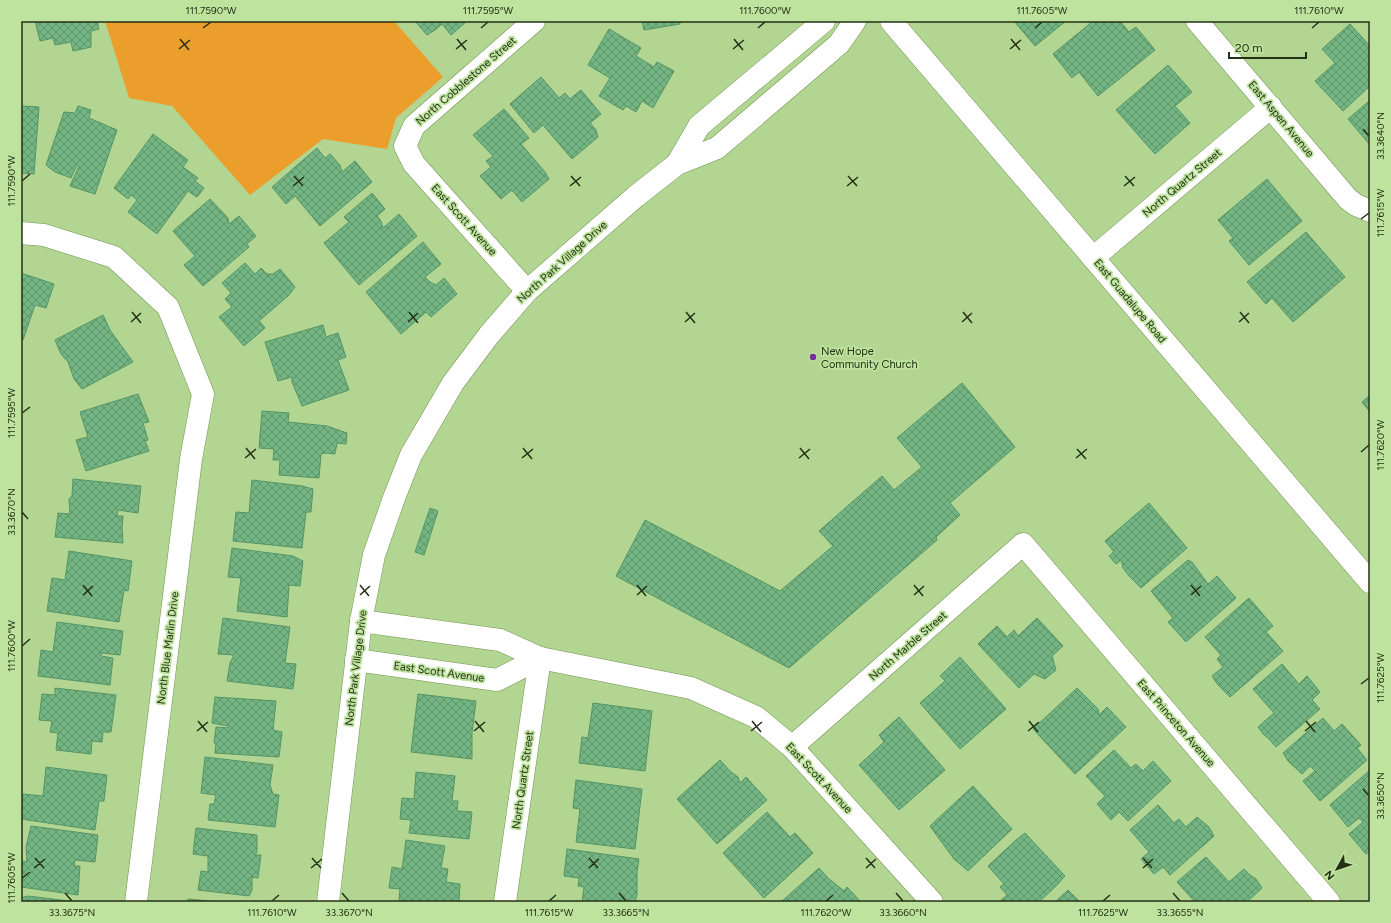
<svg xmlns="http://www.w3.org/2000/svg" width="1391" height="923" viewBox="0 0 1391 923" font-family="Figtree,sans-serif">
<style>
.park{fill:#ec9e2c}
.building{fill:url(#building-cross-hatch);stroke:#549464}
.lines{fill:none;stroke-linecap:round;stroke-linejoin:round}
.street-casing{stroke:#729352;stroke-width:23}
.secondary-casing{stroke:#729352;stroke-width:23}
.street{stroke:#fff;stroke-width:22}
.secondary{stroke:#fff;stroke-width:22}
.ticks{fill:none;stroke:#233015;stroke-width:1.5}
.poi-dot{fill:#782ea0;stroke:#bee39e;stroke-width:1.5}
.labels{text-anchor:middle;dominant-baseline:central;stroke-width:3.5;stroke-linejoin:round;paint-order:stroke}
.street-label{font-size:11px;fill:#233015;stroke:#bee39e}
.poi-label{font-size:11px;fill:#233015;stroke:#bee39e;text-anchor:start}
.neatline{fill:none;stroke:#233015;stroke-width:1.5}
.ticks-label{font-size:10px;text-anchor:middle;fill:#233015}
</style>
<defs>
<pattern id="building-cross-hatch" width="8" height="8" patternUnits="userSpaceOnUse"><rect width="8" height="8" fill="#74b584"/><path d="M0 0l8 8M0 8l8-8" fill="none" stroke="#5f946b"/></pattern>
</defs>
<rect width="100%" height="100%" fill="#b2d692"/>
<!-- park -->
<polygon class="park" points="105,21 394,21 443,77 396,118 387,149 323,139 250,195 172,106 129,98"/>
<!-- building -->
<g class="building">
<polygon points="35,21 97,21 99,29 91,31 91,47 73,51 71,42 55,45 53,38 40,41"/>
<polygon points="415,21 467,21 451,35 442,24 435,30 427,35"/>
<polygon points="642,21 680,21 680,24 644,30"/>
<polygon points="1014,21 1066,21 1035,46"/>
<polygon points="1093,21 1120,21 1129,32 1136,27 1155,50 1098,96 1079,72 1072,78 1053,54"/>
<polygon points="1350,24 1370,46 1370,86 1343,111 1315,81 1335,63 1322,49"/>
<polygon points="609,29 641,48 636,56 654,67 657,62 674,71 653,108 642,101 636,112 626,106 623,110 599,96 610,78 588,65"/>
<polygon points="1168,65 1192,92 1175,106 1190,123 1155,154 1116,110"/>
<polygon points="541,77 559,98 565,93 570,99 581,90 601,114 590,123 596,130 598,137 572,159 543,125 534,133 510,104"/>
<polygon points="1369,101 1370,103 1370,145 1348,119"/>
<polygon points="21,106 39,107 34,174 21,173"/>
<polygon points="78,106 91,110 89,118 117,130 95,194 70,186 79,166 77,165 71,178 55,172 46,165 64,112 75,113"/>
<polygon points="504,109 529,138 521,144 545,172 549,179 522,202 512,190 501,199 480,176 491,167 486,161 493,156 473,135"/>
<polygon points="153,134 188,160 183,167 198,178 195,181 204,188 197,197 188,191 157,234 128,212 137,200 131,195 128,199 114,188"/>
<polygon points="317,148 325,158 330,154 340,165 342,172 355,161 372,182 320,226 295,196 286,204 272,187"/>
<polygon points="1267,179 1302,221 1249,265 1229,241 1233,238 1218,220"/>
<polygon points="372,193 385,209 377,216 381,221 383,228 399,214 417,236 359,285 324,243 349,222 344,217"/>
<polygon points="210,199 228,218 229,224 239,216 256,236 247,244 249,247 203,286 184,265 195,256 173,231"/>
<polygon points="1306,232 1345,277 1293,322 1272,298 1266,304 1247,282"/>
<polygon points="423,242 441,264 425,277 430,282 436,285 444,278 457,294 431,317 426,312 401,334 366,292"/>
<polygon points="245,263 255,274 261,268 267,274 273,274 280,269 295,287 289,295 259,321 265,328 244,346 219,317 232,307 225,299 231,293 222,283"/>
<polygon points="21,273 54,284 46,308 35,305 23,340 21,339"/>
<polygon points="103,315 110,330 133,362 82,389 74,379 68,362 61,354 55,340"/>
<polygon points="323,325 326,337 338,333 346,357 338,360 349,390 302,406 292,382 292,377 278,381 265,342"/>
<polygon points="962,383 1015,447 950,503 960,515 936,537 937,540 789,668 616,576 645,520 780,591 833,546 819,531 882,476 894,490 922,467 897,438"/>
<polygon points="138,394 149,422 143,423 148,440 145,441 149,451 86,471 76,440 88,437 80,412"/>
<polygon points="1370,395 1370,412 1362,402"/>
<polygon points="262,411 289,413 288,422 327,426 347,433 346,444 337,443 335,454 325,453 321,454 319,478 279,475 280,460 273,460 274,449 259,448"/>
<polygon points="73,479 141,486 138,513 118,510 117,516 123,516 122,528 123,543 55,537 58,513 70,514 69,499 72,496"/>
<polygon points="252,480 302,486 313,489 311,512 306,512 302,548 233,541 236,512 249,513"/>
<polygon points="1149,503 1187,548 1141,588 1129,576 1123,568 1121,560 1116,564 1109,556 1114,552 1105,541"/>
<polygon points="430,508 438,511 424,555 415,552"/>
<polygon points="232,548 293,556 303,561 300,586 289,585 287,617 237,611 241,578 228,577"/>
<polygon points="69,551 132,561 128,591 124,590 119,622 47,611 52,578 65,580"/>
<polygon points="1188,560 1192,562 1208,584 1217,576 1236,598 1186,642 1168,622 1173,618 1151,591"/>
<polygon points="1249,598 1273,626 1266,632 1283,651 1230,697 1218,685 1212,676 1223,667 1217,659 1221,655 1205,637"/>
<polygon points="223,618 290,627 285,663 296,664 293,689 227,681 230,663 234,655 218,654"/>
<polygon points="1037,618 1063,646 1052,656 1056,670 1045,679 1034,674 1019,688 978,644 997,626 1007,637 1014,630 1018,636"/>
<polygon points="57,622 123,631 120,655 101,653 101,656 113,658 110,685 38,676 41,650 53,652"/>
<polygon points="960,657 1006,709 960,749 920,703 945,681 940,676"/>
<polygon points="1282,664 1299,684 1307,676 1320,692 1312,700 1320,709 1276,747 1269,739 1264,735 1258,727 1274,713 1253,689"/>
<polygon points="55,688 116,695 111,732 103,732 102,742 92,741 91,754 56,750 58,733 50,732 52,721 39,720 42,694 55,695"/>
<polygon points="1077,688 1098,709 1099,715 1107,707 1126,727 1075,774 1033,729"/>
<polygon points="418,694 476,701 472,733 472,759 411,752"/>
<polygon points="215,697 276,701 273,730 282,732 279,757 215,753 216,743 214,743 216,727 228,728 228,726 212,723"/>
<polygon points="593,703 652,711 645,771 579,763 582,737 588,738"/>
<polygon points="899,717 945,770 899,810 859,765 884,742 879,735"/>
<polygon points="1323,718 1334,731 1342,724 1361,745 1357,748 1367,760 1320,801 1303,781 1315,771 1310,766 1302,774 1288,761 1283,753"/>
<polygon points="1114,750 1131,768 1136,764 1143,771 1153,761 1171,781 1128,821 1119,812 1111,820 1097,804 1105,796 1086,776"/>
<polygon points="205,757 273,765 270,785 273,794 279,795 275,827 208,820 210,804 214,804 216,795 201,793"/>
<polygon points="720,760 730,771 738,777 740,783 746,777 767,800 717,844 677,799"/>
<polygon points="46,767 107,775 104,801 99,801 95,830 21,819 23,794 43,796"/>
<polygon points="1370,770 1370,851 1366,854 1349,834 1363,822 1359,818 1348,827 1330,805"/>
<polygon points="416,772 455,776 452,801 458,801 457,811 472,812 469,839 409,833 411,820 400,819 402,798 414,799"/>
<polygon points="576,780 642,789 635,849 576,842 580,809 573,808"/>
<polygon points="973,786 1012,829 968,871 954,859 930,826"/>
<polygon points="1158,805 1174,823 1179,819 1186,827 1197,817 1209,827 1214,836 1170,875 1163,867 1154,874 1141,859 1149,852 1130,830"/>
<polygon points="767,812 790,837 795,833 813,853 764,898 723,853"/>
<polygon points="31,826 98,835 95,862 75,860 74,866 80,866 78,895 21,887 21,861 27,862 26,847"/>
<polygon points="196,828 257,835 257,852 255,855 261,855 258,878 252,877 252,890 249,896 198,890 201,871 208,872 208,856 193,854"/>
<polygon points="1025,833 1065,876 1057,885 1039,902 999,902 1007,895 1000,887 1004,884 988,866 1016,840"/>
<polygon points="406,840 445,846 441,868 448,869 446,882 460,884 459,902 410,902 399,900 400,889 389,888 392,867 402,869"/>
<polygon points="567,849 639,859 637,872 637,894 635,902 582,902 584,887 578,886 579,878 564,876"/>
<polygon points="1206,857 1229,882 1244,869 1250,875 1256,879 1262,888 1247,902 1195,902 1177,882"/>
<polygon points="819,868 828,878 844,891 847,887 861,902 781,902"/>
<polygon points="1068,890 1080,902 1055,902"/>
<polygon points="28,896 77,902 21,902 21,898"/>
<polygon points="188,899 221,902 188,902"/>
</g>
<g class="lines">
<!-- street casing -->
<g class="street-casing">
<g id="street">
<polyline points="1197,21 1348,199 1356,205 1370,211"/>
<polyline points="21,233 44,235 114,257 168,307 203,394 191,459 136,902"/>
<polyline points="1093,258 1271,107"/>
<polyline points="527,291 414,164 405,146 414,126 534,21"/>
<polyline points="361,621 500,640 540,658 691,688 756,717 792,747 932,902"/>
<polyline points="356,660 497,680 540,658"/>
<polyline points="792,747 1023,544 1329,902"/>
<polyline points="505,902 540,658"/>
</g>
</g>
<!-- secondary casing -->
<g class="secondary-casing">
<g id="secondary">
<polyline points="891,21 1370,582"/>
<polyline points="677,164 699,126 824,21"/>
<polyline points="328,902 361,621 374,555 394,498 411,455 453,383 489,335 527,291 635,197 677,164 717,148 839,44 855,21"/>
</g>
</g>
<!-- street -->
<use href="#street" class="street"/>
<!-- secondary -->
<use href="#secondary" class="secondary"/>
</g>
<!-- ticks -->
<path class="ticks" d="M203,28L211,22M481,28L488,22M758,28L765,22M1035,28L1042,22M1312,28L1319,22M180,39L189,50M457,39L466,50M734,39L743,50M1011,39L1020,50M179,49L190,40M456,49L467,40M733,49L744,40M1010,49L1021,40M1363,129L1369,136M294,176L303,186M571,176L580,186M848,176L857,186M1125,176L1134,186M22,181L30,174M293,186L304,177M570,186L581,177M847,186L858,177M1124,186L1135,177M1361,219L1369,213M132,312L141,323M409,312L418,323M686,312L695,323M963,312L972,323M1240,312L1249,323M131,322L141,313M408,322L418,313M685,322L695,313M962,322L972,313M1239,322L1249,313M22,413L30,407M246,448L255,459M523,448L532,459M800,448L809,459M1077,449L1086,459M1361,452L1369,445M245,458L256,449M522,458L533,449M799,458L810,449M1076,458L1087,449M22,512L28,519M83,585L92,596M360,585L369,596M637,585L646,596M914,585L923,596M1191,585L1200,596M83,595L93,586M360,595L370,586M637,595L647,586M914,595L924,586M1191,595L1201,586M22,646L30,639M1361,684L1369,678M198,721L207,732M475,721L484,732M752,721L761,732M1029,721L1038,732M1306,721L1315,732M197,731L208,722M474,731L485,722M751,731L762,722M1028,731L1039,722M1305,731L1316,722M1363,789L1369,796M35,858L44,868M312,858L321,868M589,858L598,868M866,858L875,868M1143,858L1152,868M34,868L45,859M311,868L322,859M589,868L599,859M866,868L876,859M1143,868L1153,859M22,878L30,872M65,893L72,901M342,893L349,901M619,893L626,901M896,893L903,901M1173,893L1180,901M272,901L279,895M549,901L556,895M826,901L833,895M1103,901L1110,895"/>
<!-- markers -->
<circle class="poi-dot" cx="813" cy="357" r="4"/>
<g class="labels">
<!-- street labels -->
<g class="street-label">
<text transform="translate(466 81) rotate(-41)">North Cobblestone Street</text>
<text transform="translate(1281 119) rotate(50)">East Aspen Avenue</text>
<text transform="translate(1182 183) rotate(-40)">North Quartz Street</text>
<text transform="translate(464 220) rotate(48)">East Scott Avenue</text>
<text transform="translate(562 262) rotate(-42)">North Park Village Drive</text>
<text transform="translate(1130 301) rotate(50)">East Guadalupe Road</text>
<text transform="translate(908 646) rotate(-41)">North Marble Street</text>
<text transform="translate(168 648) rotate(-83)">North Blue Marlin Drive</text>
<text transform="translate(356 668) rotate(-83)">North Park Village Drive</text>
<text transform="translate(439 672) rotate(8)">East Scott Avenue</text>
<text transform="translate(1176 723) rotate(49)">East Princeton Avenue</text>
<text transform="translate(819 778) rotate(47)">East Scott Avenue</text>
<text transform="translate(523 780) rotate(-82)">North Quartz Street</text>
</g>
<!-- poi labels -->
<g class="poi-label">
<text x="821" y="351">New Hope<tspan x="821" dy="13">Community Church</tspan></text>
</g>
</g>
<!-- border -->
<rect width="1391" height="923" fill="none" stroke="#bee39e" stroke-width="44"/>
<!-- north arrow -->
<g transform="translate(1337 869) rotate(230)" stroke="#bee39e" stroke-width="3" paint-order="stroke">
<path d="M0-3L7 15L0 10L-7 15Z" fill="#233015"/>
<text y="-6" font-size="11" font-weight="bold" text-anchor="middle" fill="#233015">N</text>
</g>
<!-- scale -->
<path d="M1229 52v6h77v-6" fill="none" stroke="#233015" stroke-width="2"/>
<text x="1235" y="52" font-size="12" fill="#233015" stroke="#bee39e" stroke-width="3" paint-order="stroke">20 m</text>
<rect x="22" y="22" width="1347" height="879" class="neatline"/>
<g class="ticks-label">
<text x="211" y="14">111.7590°W</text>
<text x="488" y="14">111.7595°W</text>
<text x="765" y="14">111.7600°W</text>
<text x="1042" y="14">111.7605°W</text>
<text x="1319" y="14">111.7610°W</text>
<text transform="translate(1380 136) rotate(-90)" y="4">33.3640°N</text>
<text transform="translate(11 181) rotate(-90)" y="4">111.7590°W</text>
<text transform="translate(1380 213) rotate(-90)" y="4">111.7615°W</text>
<text transform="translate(11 413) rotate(-90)" y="4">111.7595°W</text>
<text transform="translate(1380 445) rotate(-90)" y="4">111.7620°W</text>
<text transform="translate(11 512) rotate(-90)" y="4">33.3670°N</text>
<text transform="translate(11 646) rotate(-90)" y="4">111.7600°W</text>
<text transform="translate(1380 678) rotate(-90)" y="4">111.7625°W</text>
<text transform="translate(1380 796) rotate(-90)" y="4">33.3650°N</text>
<text transform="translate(11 878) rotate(-90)" y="4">111.7605°W</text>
<text x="72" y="916">33.3675°N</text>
<text x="272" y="916">111.7610°W</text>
<text x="349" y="916">33.3670°N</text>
<text x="549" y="916">111.7615°W</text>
<text x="626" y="916">33.3665°N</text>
<text x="826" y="916">111.7620°W</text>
<text x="903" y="916">33.3660°N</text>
<text x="1103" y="916">111.7625°W</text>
<text x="1180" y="916">33.3655°N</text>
</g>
</svg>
